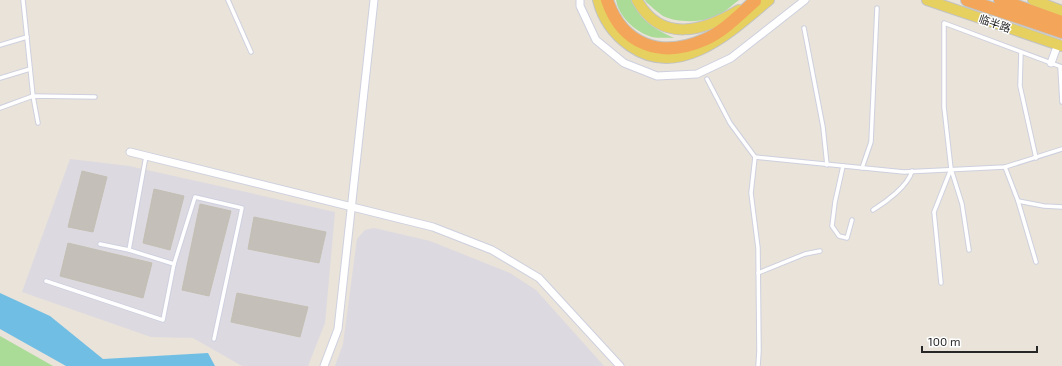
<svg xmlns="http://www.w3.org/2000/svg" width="1062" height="366" viewBox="0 0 1062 366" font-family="'Exo 2','Noto Sans SC',sans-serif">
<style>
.industrial{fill:#dcd9e1}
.green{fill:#aadc98}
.water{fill:#71bee5}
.building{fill:#c4bfb8;stroke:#c3bfb3}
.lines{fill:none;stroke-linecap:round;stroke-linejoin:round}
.lane-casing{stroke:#ced0df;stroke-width:5.5}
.street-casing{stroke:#ced0df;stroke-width:9}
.primary-casing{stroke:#c3c3c3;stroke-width:12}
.highway-casing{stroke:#c3c3c3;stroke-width:14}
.lane{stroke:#fff;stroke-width:3.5}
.street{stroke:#fff;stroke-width:7}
.primary{stroke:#e6d060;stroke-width:10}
.highway{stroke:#f3a659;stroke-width:12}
.labels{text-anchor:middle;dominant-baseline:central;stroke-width:3;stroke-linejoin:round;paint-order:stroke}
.street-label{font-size:11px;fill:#272727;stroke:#fff}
</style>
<rect width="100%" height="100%" fill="#e9e3d9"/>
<!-- industrial -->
<g class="industrial">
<polygon points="70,159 129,166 335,212 325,323 308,366 242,366 193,338 151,337 22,292"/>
<polygon points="374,228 430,241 510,273 536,290 604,366 335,366 343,344 357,239 365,230"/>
</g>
<!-- green -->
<g class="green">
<path d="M616,0H632C640,21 655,29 674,38C667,37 656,39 649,36C633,30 619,16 616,0Z"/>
<path d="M645,0H739C731,6 723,14 713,18C699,22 677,23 663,16C657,12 652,7 646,2Z"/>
<polygon points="0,336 53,366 0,366"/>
</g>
<!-- water -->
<polygon class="water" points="0,293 50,316 103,359 208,353 215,366 66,366 0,329"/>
<!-- building -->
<g class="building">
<polygon points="82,171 107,177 93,232 68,227"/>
<polygon points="154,189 184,196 170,250 143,243"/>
<polygon points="200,204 231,211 209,296 182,290"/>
<polygon points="254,217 326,232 319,263 248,249"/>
<polygon points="68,243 152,263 143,298 60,276"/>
<polygon points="237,293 308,307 300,337 231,322"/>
</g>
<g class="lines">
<!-- lane casing -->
<g class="lane-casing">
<g id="lane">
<polyline points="23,0 33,96 38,123"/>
<polyline points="228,0 251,52"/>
<polyline points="804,28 823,127 827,165"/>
<polyline points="0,45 27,37"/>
<polyline points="1021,52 1020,86 1036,158"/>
<polyline points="1060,67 1062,102"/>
<polyline points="0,78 30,69"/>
<polyline points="707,79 730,123 755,157 751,193 758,248 759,351 758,366"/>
<polyline points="0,108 33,96 95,97"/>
<polyline points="755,157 904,172 1005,167 1062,149"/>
<polyline points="843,166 835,202 832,226 839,236 847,238 852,220"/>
<polyline points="1005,167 1018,201 1036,262"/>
<polyline points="862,168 871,142 877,8"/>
<polyline points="1018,201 1044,206 1062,207"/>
<path d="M873,210C886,202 908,186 912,171"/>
<polyline points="100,244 129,250 174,264"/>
<polyline points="129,250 146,156"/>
<polyline points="969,250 962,204 951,169 944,107 944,23 1062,67"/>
<polyline points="758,273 805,254 820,251"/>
<polyline points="46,281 163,320 174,264 195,197 242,208 214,339"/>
<polyline points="941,283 934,212 951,169"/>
</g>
</g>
<!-- street casing -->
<g class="street-casing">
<g id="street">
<polyline points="580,0 580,6 596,40 624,63 657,76 697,74 731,58 805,0"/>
<polyline points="1051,63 1058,44"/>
<polyline points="130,152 433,227 492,250 539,278 620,366"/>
<polyline points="324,366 338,329 374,0"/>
</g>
</g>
<!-- primary casing -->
<g class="primary-casing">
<g id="primary">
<path d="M598,0C603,20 613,34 630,46C680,81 732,31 769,0"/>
<path d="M637,0C661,44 704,31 739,10"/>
<polyline points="927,0 1062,46"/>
<polyline points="1033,0 1062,11"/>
</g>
</g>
<!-- highway casing -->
<g class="highway-casing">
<g id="highway">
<path d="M607,0C622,45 661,59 704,40C723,32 739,15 755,1"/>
<polyline points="967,0 1062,32"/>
<polyline points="1000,0 1062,22"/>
</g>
</g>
<!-- lane -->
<use href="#lane" class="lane"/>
<!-- street -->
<use href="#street" class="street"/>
<!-- primary -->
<use href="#primary" class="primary"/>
<!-- highway -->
<use href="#highway" class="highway"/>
</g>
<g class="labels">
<!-- street labels -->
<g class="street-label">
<text transform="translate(995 23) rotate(19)">临半路</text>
</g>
</g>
<!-- scale -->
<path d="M922 346v6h115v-6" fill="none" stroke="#272727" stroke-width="2"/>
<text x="928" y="346" font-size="12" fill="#272727" stroke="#ffffff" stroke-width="3" paint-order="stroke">100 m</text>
</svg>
